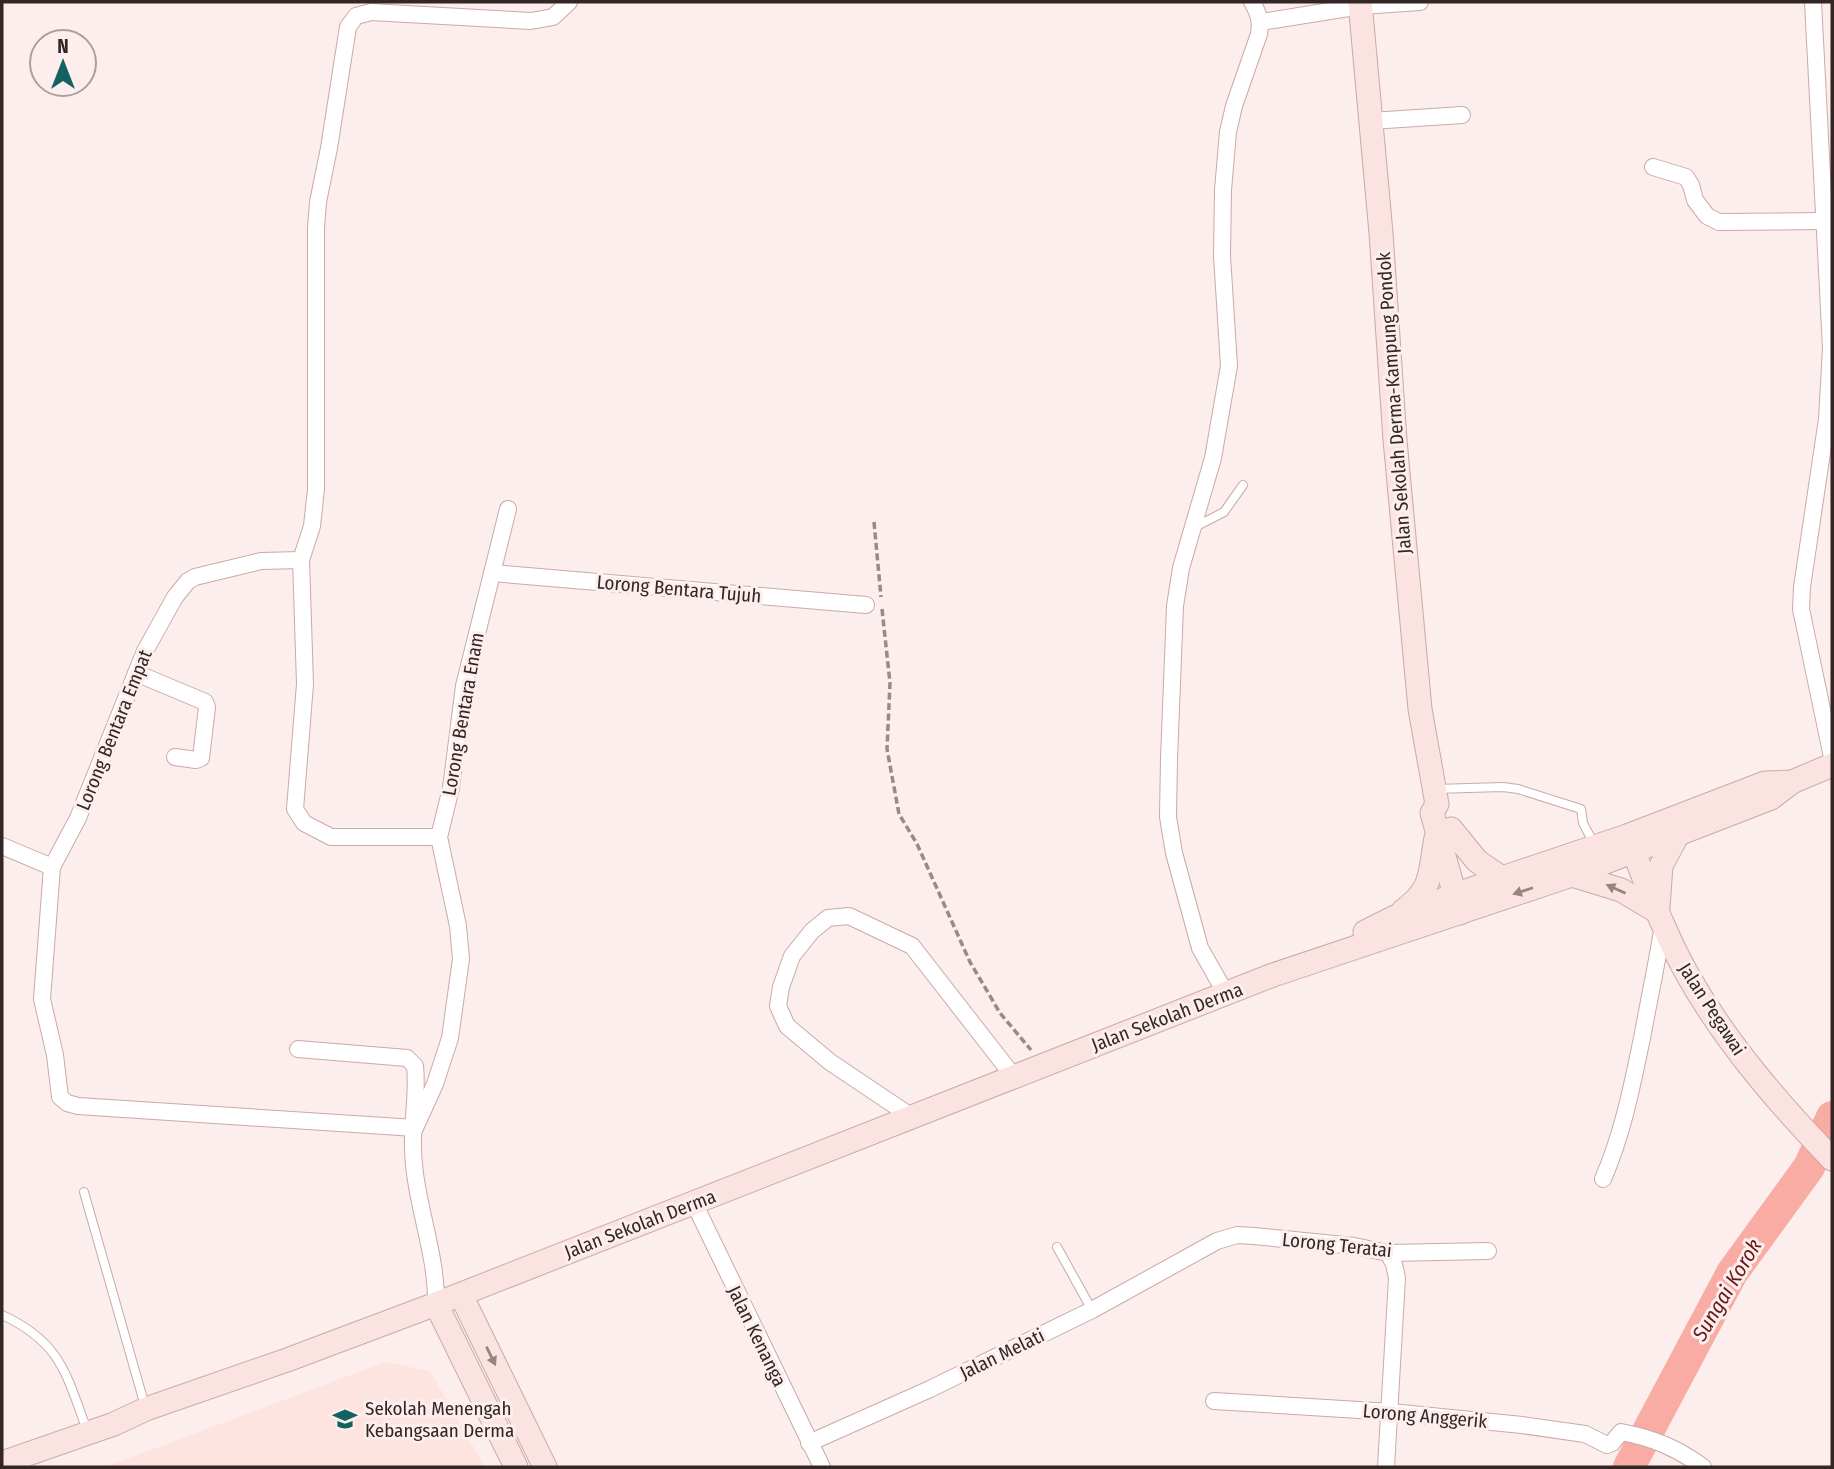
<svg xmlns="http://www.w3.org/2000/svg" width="1834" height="1469" viewBox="0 0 1834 1469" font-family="'Fira Sans Condensed',sans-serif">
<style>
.built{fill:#fde4e1}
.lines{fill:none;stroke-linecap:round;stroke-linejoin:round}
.river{stroke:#f8aca4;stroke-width:32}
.lane-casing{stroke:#caaaa7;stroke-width:10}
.street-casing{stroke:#caaaa7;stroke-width:18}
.secondary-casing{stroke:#caaaa7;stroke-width:25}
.path{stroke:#978a89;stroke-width:3.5;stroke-dasharray:7 3.5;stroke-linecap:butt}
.lane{stroke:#fff;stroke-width:8}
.street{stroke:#fff;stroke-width:16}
.secondary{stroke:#fbe3e1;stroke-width:23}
.oneway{fill:#978483}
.labels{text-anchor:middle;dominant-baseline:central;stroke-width:6;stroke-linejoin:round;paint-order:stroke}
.street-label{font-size:19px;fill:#332625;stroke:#fbeeec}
.poi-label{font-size:19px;fill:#332625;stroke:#fbeeec;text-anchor:start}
.water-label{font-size:21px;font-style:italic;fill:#691717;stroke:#fbeeec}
</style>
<rect width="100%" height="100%" fill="#fbeeec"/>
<!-- built -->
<polygon class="built" points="385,1362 430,1371 485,1467 105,1467"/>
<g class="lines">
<!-- river -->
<polyline class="river" points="1629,1467 1732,1273 1809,1167 1832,1117"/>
<!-- lane casing -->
<g class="lane-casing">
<g id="lane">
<polyline points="1195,527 1224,512 1243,485"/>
<polyline points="1435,789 1503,787 1518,789 1581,809 1583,823 1594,844"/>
<polyline points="84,1192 145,1406"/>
<polyline points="1057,1247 1092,1310"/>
<path d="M2,1315C61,1342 66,1374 87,1430"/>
</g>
</g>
<!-- street casing -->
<g class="street-casing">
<g id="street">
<polyline points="1813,2 1831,348 1827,419 1802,587 1801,609 1832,757"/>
<polyline points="1261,22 1361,6 1420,2"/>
<polyline points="1371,121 1462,115"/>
<polyline points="1653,167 1686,177 1691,185 1695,200 1707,216 1719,222 1823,221"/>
<polyline points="301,560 261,561 195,577 188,581 175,597 145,651 78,818 52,867 42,999 55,1055 60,1097 67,1103 78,1106 415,1128"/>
<polyline points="492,573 866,605"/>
<polyline points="136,673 205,702 207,707 201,758 196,760 175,757"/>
<polyline points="439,837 331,837 304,823 295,809 305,684 301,560 312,526 316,489 316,228 318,202 329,148 348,27 356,16 371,12 531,21 553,17 569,2"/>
<polyline points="2,846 52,867"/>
<path d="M1226,994L1200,948L1174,853L1168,817L1169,759L1175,606L1181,568L1213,458L1229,366L1222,256L1223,190L1228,132L1234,106L1259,34C1261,21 1259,14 1252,2"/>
<path d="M298,1049L407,1058L415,1066C418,1093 412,1121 413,1148C414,1201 437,1252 436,1304"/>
<polyline points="912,1117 830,1062 787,1026 778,1006 781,987 792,956 812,931 828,918 849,916 912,946 1014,1077"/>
<polyline points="415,1128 435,1084 450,1038 461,959 458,926 439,837 451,788 464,686 508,509"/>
<path d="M1603,1179C1623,1133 1632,1086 1642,1038C1649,1000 1657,963 1663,925"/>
<polyline points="694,1203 822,1467"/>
<path d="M1214,1401L1391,1412L1522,1425L1585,1434L1607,1445L1612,1443L1621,1432C1653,1438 1677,1448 1703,1467"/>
<polyline points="809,1443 930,1389 1092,1310 1217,1241 1237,1235 1254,1236 1354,1246 1388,1253 1488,1251"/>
<polyline points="1386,1467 1397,1278 1394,1264 1388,1253"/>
</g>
</g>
<!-- secondary casing -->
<g class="secondary-casing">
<g id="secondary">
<polyline points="1360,2 1381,233 1395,440 1420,709 1437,804 1432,813 1460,913"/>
<polyline points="1451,829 1477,861 1502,878"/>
<path d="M1628,837C1647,885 1664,934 1690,979C1728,1045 1779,1104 1832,1159"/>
<polyline points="1572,875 1621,890 1658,912"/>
<polyline points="1658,907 1661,866 1678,834"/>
<path d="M1403,911C1434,888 1429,874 1436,838"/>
<polyline points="1365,932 1395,917 1502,878 1627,836 1765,783 1792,782"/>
<polyline points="461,1295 545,1467"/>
<polyline points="436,1304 516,1467"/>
<polyline points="2,1463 114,1424 146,1409 287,1360 436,1304 1273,975 1572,875 1771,798 1792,782 1832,765"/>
</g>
</g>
<!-- path -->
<g class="path">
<polyline points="874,522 881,597"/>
<polyline points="882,609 890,683 887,749 899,814 917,844 970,962 1000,1013 1031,1050"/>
</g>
<!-- lane -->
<use href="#lane" class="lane"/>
<!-- street -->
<use href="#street" class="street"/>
<!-- secondary -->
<use href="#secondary" class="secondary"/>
</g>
<!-- one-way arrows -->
<defs><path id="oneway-solid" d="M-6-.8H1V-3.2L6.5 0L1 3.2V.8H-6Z" transform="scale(1.75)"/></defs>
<g class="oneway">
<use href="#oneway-solid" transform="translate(1616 889) rotate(-156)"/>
<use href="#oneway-solid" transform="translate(1523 891) rotate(162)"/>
<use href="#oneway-solid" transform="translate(491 1356) rotate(64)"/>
</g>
<!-- icons -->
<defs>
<g id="school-bare" transform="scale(1.89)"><path d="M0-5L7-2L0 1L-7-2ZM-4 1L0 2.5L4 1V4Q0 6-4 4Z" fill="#13625f" stroke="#fbeeec" stroke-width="2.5" paint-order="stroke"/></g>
</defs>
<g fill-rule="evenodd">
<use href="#school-bare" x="345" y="1419"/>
</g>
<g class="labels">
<!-- street labels -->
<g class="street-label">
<text transform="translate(1394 403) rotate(-94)">Jalan Sekolah Derma-Kampung Pondok</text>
<text transform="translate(679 589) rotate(5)">Lorong Bentara Tujuh</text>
<text transform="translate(463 714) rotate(-80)">Lorong Bentara Enam</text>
<text transform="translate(114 730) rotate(-68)">Lorong Bentara Empat</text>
<text transform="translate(1712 1009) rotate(57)">Jalan Pegawai</text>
<text transform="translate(1167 1017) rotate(-21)">Jalan Sekolah Derma</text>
<text transform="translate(640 1224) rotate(-21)">Jalan Sekolah Derma</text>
<text transform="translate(1337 1245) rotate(6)">Lorong Teratai</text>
<text transform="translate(757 1336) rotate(64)">Jalan Kenanga</text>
<text transform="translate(1002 1354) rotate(-26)">Jalan Melati</text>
<text transform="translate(1425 1416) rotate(5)">Lorong Anggerik</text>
</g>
<!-- poi labels -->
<g class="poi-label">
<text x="365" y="1408">Sekolah Menengah<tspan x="365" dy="22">Kebangsaan Derma</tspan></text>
</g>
<!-- water labels -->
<g class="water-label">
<text transform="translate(1727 1290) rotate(-59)">Sungai Korok</text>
</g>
</g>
<!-- border -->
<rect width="1834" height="1469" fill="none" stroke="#332625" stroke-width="7"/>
<!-- north arrow -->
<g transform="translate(63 63)"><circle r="33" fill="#fbeeec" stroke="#ab9e9c" stroke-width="2"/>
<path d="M0-5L12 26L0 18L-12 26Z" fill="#13625f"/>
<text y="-10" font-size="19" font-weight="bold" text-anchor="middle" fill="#332625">N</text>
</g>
</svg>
